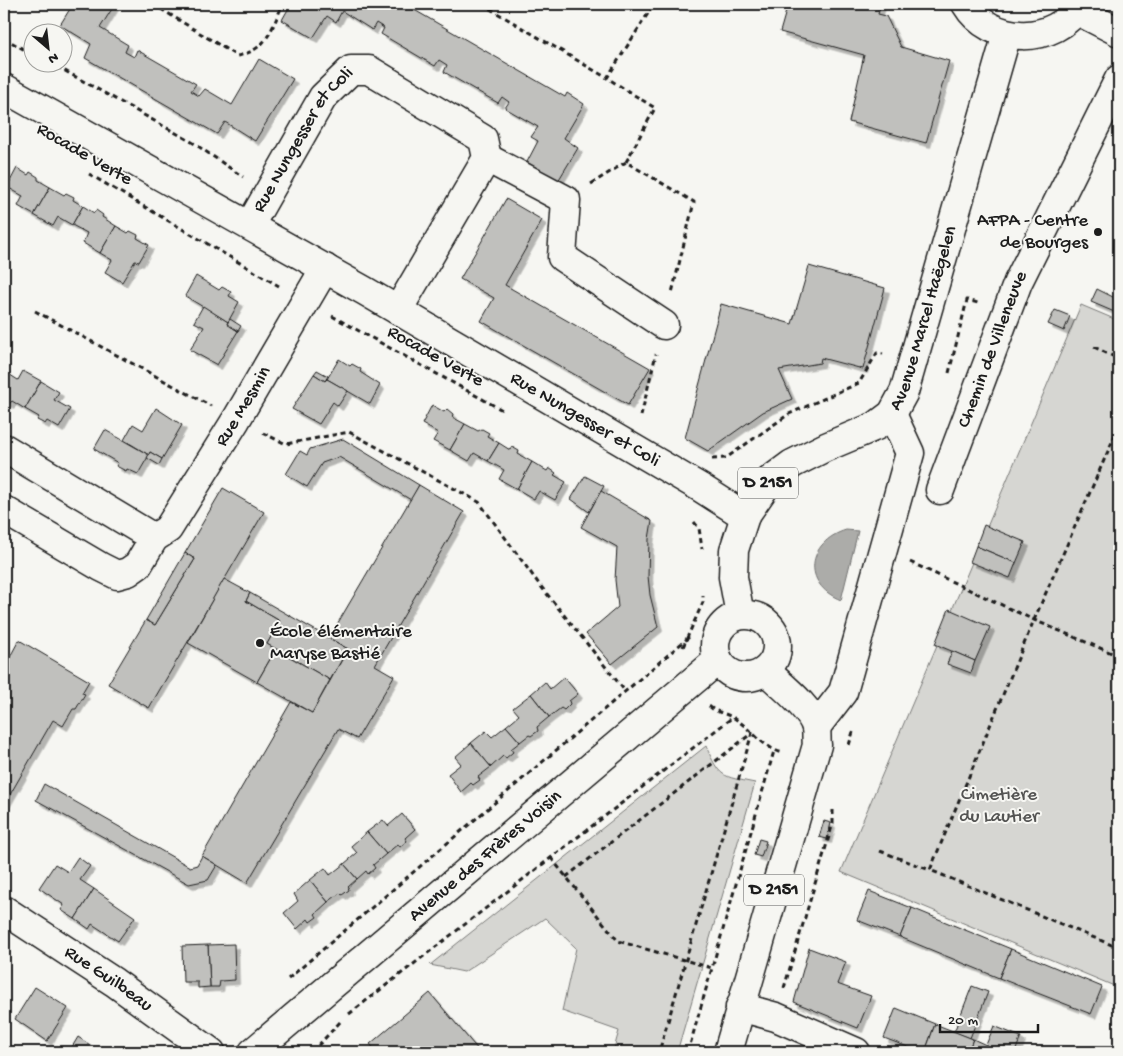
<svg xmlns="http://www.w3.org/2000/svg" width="1123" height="1056" viewBox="0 0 1123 1056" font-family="'Gochi Hand',sans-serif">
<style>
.green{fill:#d6d6d2;stroke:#797977}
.water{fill:#acaca9;stroke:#727271}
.building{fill:#c0c0bd;stroke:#1c1c1c;filter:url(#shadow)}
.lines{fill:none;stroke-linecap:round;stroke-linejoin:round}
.minor-casing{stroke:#1c1c1c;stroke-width:31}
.primary-casing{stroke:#1c1c1c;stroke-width:31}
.path{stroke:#1c1c1c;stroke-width:3;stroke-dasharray:5 4;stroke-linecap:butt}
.minor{stroke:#f6f6f2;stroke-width:28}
.primary{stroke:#f6f6f2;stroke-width:28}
.poi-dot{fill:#1c1c1c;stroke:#f6f6f2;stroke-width:2}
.labels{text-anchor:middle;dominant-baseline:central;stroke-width:4;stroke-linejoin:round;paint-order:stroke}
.shield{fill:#f6f6f2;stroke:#5d5d5c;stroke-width:1}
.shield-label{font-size:18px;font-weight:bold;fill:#1c1c1c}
.street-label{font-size:19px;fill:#1c1c1c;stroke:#f6f6f2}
.poi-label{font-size:19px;fill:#1c1c1c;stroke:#f6f6f2;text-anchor:end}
.park-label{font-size:19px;fill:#545453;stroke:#f6f6f2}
</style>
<defs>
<filter id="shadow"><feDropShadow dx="4.5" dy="4.5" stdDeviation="0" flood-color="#0004"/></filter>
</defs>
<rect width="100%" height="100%" fill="#f6f6f2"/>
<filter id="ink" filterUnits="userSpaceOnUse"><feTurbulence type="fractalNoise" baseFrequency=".02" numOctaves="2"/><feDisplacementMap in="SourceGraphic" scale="10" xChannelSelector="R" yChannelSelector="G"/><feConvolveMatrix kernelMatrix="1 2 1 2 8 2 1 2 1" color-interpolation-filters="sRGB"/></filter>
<g filter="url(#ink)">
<!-- green -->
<g class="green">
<polygon points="1081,305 1119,321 1119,988 841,872"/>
<path d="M706,746C720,778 721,776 755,783L677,1052H613L619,1031L562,1011L576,948L545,918L464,972L430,965Z"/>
</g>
<!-- water -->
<path class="water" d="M846,530L858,531L841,600C801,584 807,542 846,530Z"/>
<!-- building -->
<g class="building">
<polygon points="73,4 115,4 100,28 128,45 125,52 134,57 137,50 196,84 191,91 199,96 205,89 232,105 259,59 293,79 255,141 225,122 217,134 85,58 91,44 60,25"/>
<polygon points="291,4 404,4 565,97 567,93 584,104 564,138 578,148 558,181 527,162 538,141 531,137 538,127 505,108 509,102 502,97 498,103 444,72 447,65 439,60 435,66 381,34 384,28 376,23 372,30 342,11 336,22 327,16 313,38 282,20"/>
<polygon points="788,4 881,4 878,14 886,16 901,47 949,61 926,143 849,122 864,55 780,32"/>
<polygon points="17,168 28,175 30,172 38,177 38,180 50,187 34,215 18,206 23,196 7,187"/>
<polygon points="50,187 64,195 66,193 74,197 73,200 83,206 72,225 58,217 53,226 34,215"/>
<polygon points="506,199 542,220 505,285 650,368 628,405 481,321 494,298 460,279"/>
<polygon points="83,206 94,213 96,210 103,215 102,217 116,226 100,253 83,243 87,233 72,225"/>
<polygon points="116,226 128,233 130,231 138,235 137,238 149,245 139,262 135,261 122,282 105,272 112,260 100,253"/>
<polygon points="809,266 885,288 863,369 821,358 820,363 779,370 792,399 763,412 708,451 685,438 721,304 792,324"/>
<polygon points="196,276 219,290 222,287 231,292 229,296 239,302 228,322 185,296"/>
<polygon points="1097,289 1119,300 1119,314 1091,302"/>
<polygon points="203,306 228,322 227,324 238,331 217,365 190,350 204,327 194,322"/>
<polygon points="1055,310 1070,316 1064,331 1048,324"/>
<polygon points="230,319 241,326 238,331 227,324"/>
<polygon points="339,359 350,366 352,364 361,369 360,372 380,385 370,404 327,379"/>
<polygon points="317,370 328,376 325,381 314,374"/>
<polygon points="4,371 18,380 23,371 41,381 25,409 12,401 9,404 4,401"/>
<polygon points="314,374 325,381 327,379 348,391 338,406 333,402 319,424 292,409"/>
<polygon points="41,381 59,392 54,400 70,409 59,428 47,421 45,424 37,420 39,417 25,409"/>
<polygon points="432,405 444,412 447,409 453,414 452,417 465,424 450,450 433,441 438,433 422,424"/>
<polygon points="156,408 182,425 162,459 150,452 149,455 124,440 133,424 143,430"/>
<polygon points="465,424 478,431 482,429 489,433 487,436 499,443 488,461 474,453 469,461 450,450"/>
<polygon points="105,430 149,455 138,474 127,469 126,471 116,466 118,463 94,449"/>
<polygon points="343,439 419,485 411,500 339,457 322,463 307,487 286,474 300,451 307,455 310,449"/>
<polygon points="499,443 510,450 512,447 519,451 518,454 532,462 517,489 499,479 504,470 488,461"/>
<polygon points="150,452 162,459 159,465 147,458"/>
<polygon points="532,462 547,471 549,468 556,473 554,475 566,482 555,500 539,491 534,499 517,489"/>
<polygon points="585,476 604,486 589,512 571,499"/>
<polygon points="419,485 464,512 375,665 394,676 357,739 338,729 247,883 202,856 291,702 312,713 348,649 329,638"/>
<polygon points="223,488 264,512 149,708 108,684 146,620 155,625 195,559 185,553"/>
<polygon points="601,491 652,521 649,539 648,576 650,595 658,627 612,664 586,634 618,607 615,580 617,547 581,527"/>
<polygon points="984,525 1025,542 1016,563 976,546"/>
<polygon points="976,546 1016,563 1010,578 970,562"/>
<polygon points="185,553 195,559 155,625 146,620"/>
<polygon points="224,579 250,593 246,601 280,621 267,644 276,649 257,682 188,643"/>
<polygon points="250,593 348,649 330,680 267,644 280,621 246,601"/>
<polygon points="949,609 990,627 975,661 935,644"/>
<polygon points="19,640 89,681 82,693 85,694 76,709 73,709 63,726 53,720 4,805 4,668"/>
<polygon points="276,649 330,680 312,713 257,682"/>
<polygon points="952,651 975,661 971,673 947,664"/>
<polygon points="564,677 578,694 569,701 570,704 564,710 561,708 549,717 531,694 545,682 550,689"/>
<polygon points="531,694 549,717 537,727 538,731 531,736 529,735 520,742 506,726 519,715 513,708"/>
<polygon points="506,726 520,742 511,749 513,752 506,758 503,756 491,767 471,743 486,731 492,737"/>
<polygon points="471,743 491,767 478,777 480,780 473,785 471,783 461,792 448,774 461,764 455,757"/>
<polygon points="44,784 190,867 197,865 202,856 217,865 208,880 189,884 36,800"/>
<polygon points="402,814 415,829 405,838 407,841 400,847 398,844 386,854 367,832 383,820 388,826"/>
<polygon points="824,821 831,823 827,839 819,837"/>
<polygon points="367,832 386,854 373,865 375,868 368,874 366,871 357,879 344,864 357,853 351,846"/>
<polygon points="759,839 766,841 761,857 754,855"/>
<polygon points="78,857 90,866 80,880 94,889 75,919 61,910 64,905 39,888 55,864 68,872"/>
<polygon points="344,864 357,879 348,887 349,890 342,895 340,893 328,902 310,880 325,868 330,875"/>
<polygon points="310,880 328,902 315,914 317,917 310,922 308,919 297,929 284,913 298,901 294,894"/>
<polygon points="94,889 135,917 118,941 92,924 89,929 75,919"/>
<polygon points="869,891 912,908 900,937 857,920"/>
<polygon points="912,908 1011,949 999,978 900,937"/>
<polygon points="234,944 235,980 220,981 219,987 210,987 208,945"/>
<polygon points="208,945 210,987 198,988 198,982 183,982 182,946"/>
<polygon points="809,948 846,962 837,984 871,996 858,1028 794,1002"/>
<polygon points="1011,949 1102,987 1091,1014 999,978"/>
<polygon points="972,986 988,992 970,1038 954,1032"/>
<polygon points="35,987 68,1008 47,1041 15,1019"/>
<polygon points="430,993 480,1052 377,1052 370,1044"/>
<polygon points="896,1008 935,1024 925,1052 921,1052 884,1038"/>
<polygon points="935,1024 973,1039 968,1052 925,1052"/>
<polygon points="994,1026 1021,1037 1015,1052 983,1052"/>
<polygon points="78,1037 101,1052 69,1052"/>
<polygon points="973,1039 986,1045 983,1052 968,1052"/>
<polygon points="781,1046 797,1052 779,1052"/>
</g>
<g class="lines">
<!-- minor casing -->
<g class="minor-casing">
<g id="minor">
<polyline points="1076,10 1119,32"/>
<path id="s1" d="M4,88L365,291L701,488L745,516"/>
<polyline points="487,158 566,200 562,257 664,325"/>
<path id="s2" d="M250,225L323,97L351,70H369L483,139L487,158L398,310"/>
<polyline points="4,448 154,538"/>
<path id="s3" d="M940,490L1018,282L1119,79"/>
<path id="s4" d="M4,510L101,567L117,575L128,572L138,565L154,538L168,529L236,420L325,268"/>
<path id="s5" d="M4,910L114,982L211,1052"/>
<polyline points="740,1007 776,1017 856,1052"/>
</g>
</g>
<!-- primary casing -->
<g class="primary-casing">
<g id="primary">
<path d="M966,4C990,45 1056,46 1080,4"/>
<circle cx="746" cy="646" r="31"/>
<path id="s6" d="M740,615L733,577L734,550L745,516L769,481L792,464L826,447L876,426L892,414L904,392L1007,34"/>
<polyline points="816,727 843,692 910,453 892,414"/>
<path id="s7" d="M253,1052L718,660"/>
<path d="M728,1052L817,745C816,739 817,733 816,728C812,709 781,685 766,671"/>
</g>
</g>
<!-- path -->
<g class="path">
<path d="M153,4L237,56C268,50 271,29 283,4"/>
<polyline points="482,4 607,78"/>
<polyline points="4,38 32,54"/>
<polyline points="49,62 192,142 243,177"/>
<polyline points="626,162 655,108 607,78 654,4"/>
<polyline points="89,174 279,286"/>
<polyline points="591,184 626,162 694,202 672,293"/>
<polyline points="35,311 211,406"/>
<polyline points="332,316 504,411"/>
<polyline points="1094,347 1119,359"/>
<polyline points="949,373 967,300 978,303"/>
<polyline points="641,416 656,354"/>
<polyline points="1119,426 1034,620 930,870 1119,948"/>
<polyline points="263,433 286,444 349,432 479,502 539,584 625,691"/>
<polyline points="712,459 726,458 789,414 859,383 877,353 883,354"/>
<polyline points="694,522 699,528 702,549"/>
<polyline points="910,562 1034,620 1119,656"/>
<polyline points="683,647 703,602 703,595"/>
<path d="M709,706C716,713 726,713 734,718C751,729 763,748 783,753"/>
<polyline points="849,745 853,732"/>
<polyline points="880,851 930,870"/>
<polyline points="551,858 618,941 712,968"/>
<polyline points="566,877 752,733 659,1052"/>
<polyline points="288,979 689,637"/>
<polyline points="784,988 833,823 833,807"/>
<polyline points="349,1014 733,717"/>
<polyline points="312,1052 342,1020"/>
<polyline points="688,1052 774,751"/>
<polyline points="766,1052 768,1045"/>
</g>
<!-- minor -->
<use href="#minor" class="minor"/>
<!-- primary -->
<use href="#primary" class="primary"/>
</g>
</g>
<!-- markers -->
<g class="poi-dot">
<circle cx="1098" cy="232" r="5"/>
<circle cx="260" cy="643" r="5"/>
</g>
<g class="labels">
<!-- shield labels -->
<g class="shield">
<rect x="738" y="467.5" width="60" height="31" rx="4"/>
<rect x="744" y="874.5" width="60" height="31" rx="4"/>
</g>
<g class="shield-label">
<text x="768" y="483">D 2151</text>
<text x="774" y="890">D 2151</text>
</g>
<!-- street labels -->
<g class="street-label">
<text stroke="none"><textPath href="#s2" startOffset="101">Rue Nungesser et Coli</textPath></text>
<text transform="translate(84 155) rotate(30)">Rocade Verte</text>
<text stroke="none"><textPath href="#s6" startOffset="386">Avenue Marcel Haëgelen</textPath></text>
<text stroke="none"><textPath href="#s3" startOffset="150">Chemin de Villeneuve</textPath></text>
<text transform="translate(435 357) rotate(29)">Rocade Verte</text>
<text stroke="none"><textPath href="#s4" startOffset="346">Rue Mesmin</textPath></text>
<text stroke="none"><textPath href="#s1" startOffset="669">Rue Nungesser et Coli</textPath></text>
<text stroke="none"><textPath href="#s7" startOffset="304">Avenue des Frères Voisin</textPath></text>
<text stroke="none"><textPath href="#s5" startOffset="125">Rue Guilbeau</textPath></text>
</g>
<!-- poi labels -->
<g class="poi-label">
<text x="1088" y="221">AFPA - Centre<tspan x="1088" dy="22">de Bourges</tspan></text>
<text x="270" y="632" text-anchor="start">École élémentaire<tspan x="270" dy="22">Maryse Bastié</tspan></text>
</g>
<!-- park labels -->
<g class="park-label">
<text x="999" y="795">Cimetière<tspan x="999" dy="22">du Lautier</tspan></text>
</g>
</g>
<!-- margin -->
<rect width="1123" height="1056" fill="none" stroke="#f6f6f2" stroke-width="20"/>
<rect x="10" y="10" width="1103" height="1036" fill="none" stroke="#1c1c1c" stroke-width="2" filter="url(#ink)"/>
<!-- north arrow -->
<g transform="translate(48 48) rotate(152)"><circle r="24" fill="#f6f6f2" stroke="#9f9f9c"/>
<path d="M0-4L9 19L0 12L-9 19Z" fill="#1c1c1c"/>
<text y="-8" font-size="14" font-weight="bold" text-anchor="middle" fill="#1c1c1c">N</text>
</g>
<!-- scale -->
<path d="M940 1024v8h98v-8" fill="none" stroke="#1c1c1c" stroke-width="2.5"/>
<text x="948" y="1024" font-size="15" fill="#1c1c1c" stroke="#f6f6f2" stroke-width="4" paint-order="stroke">20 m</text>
</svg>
